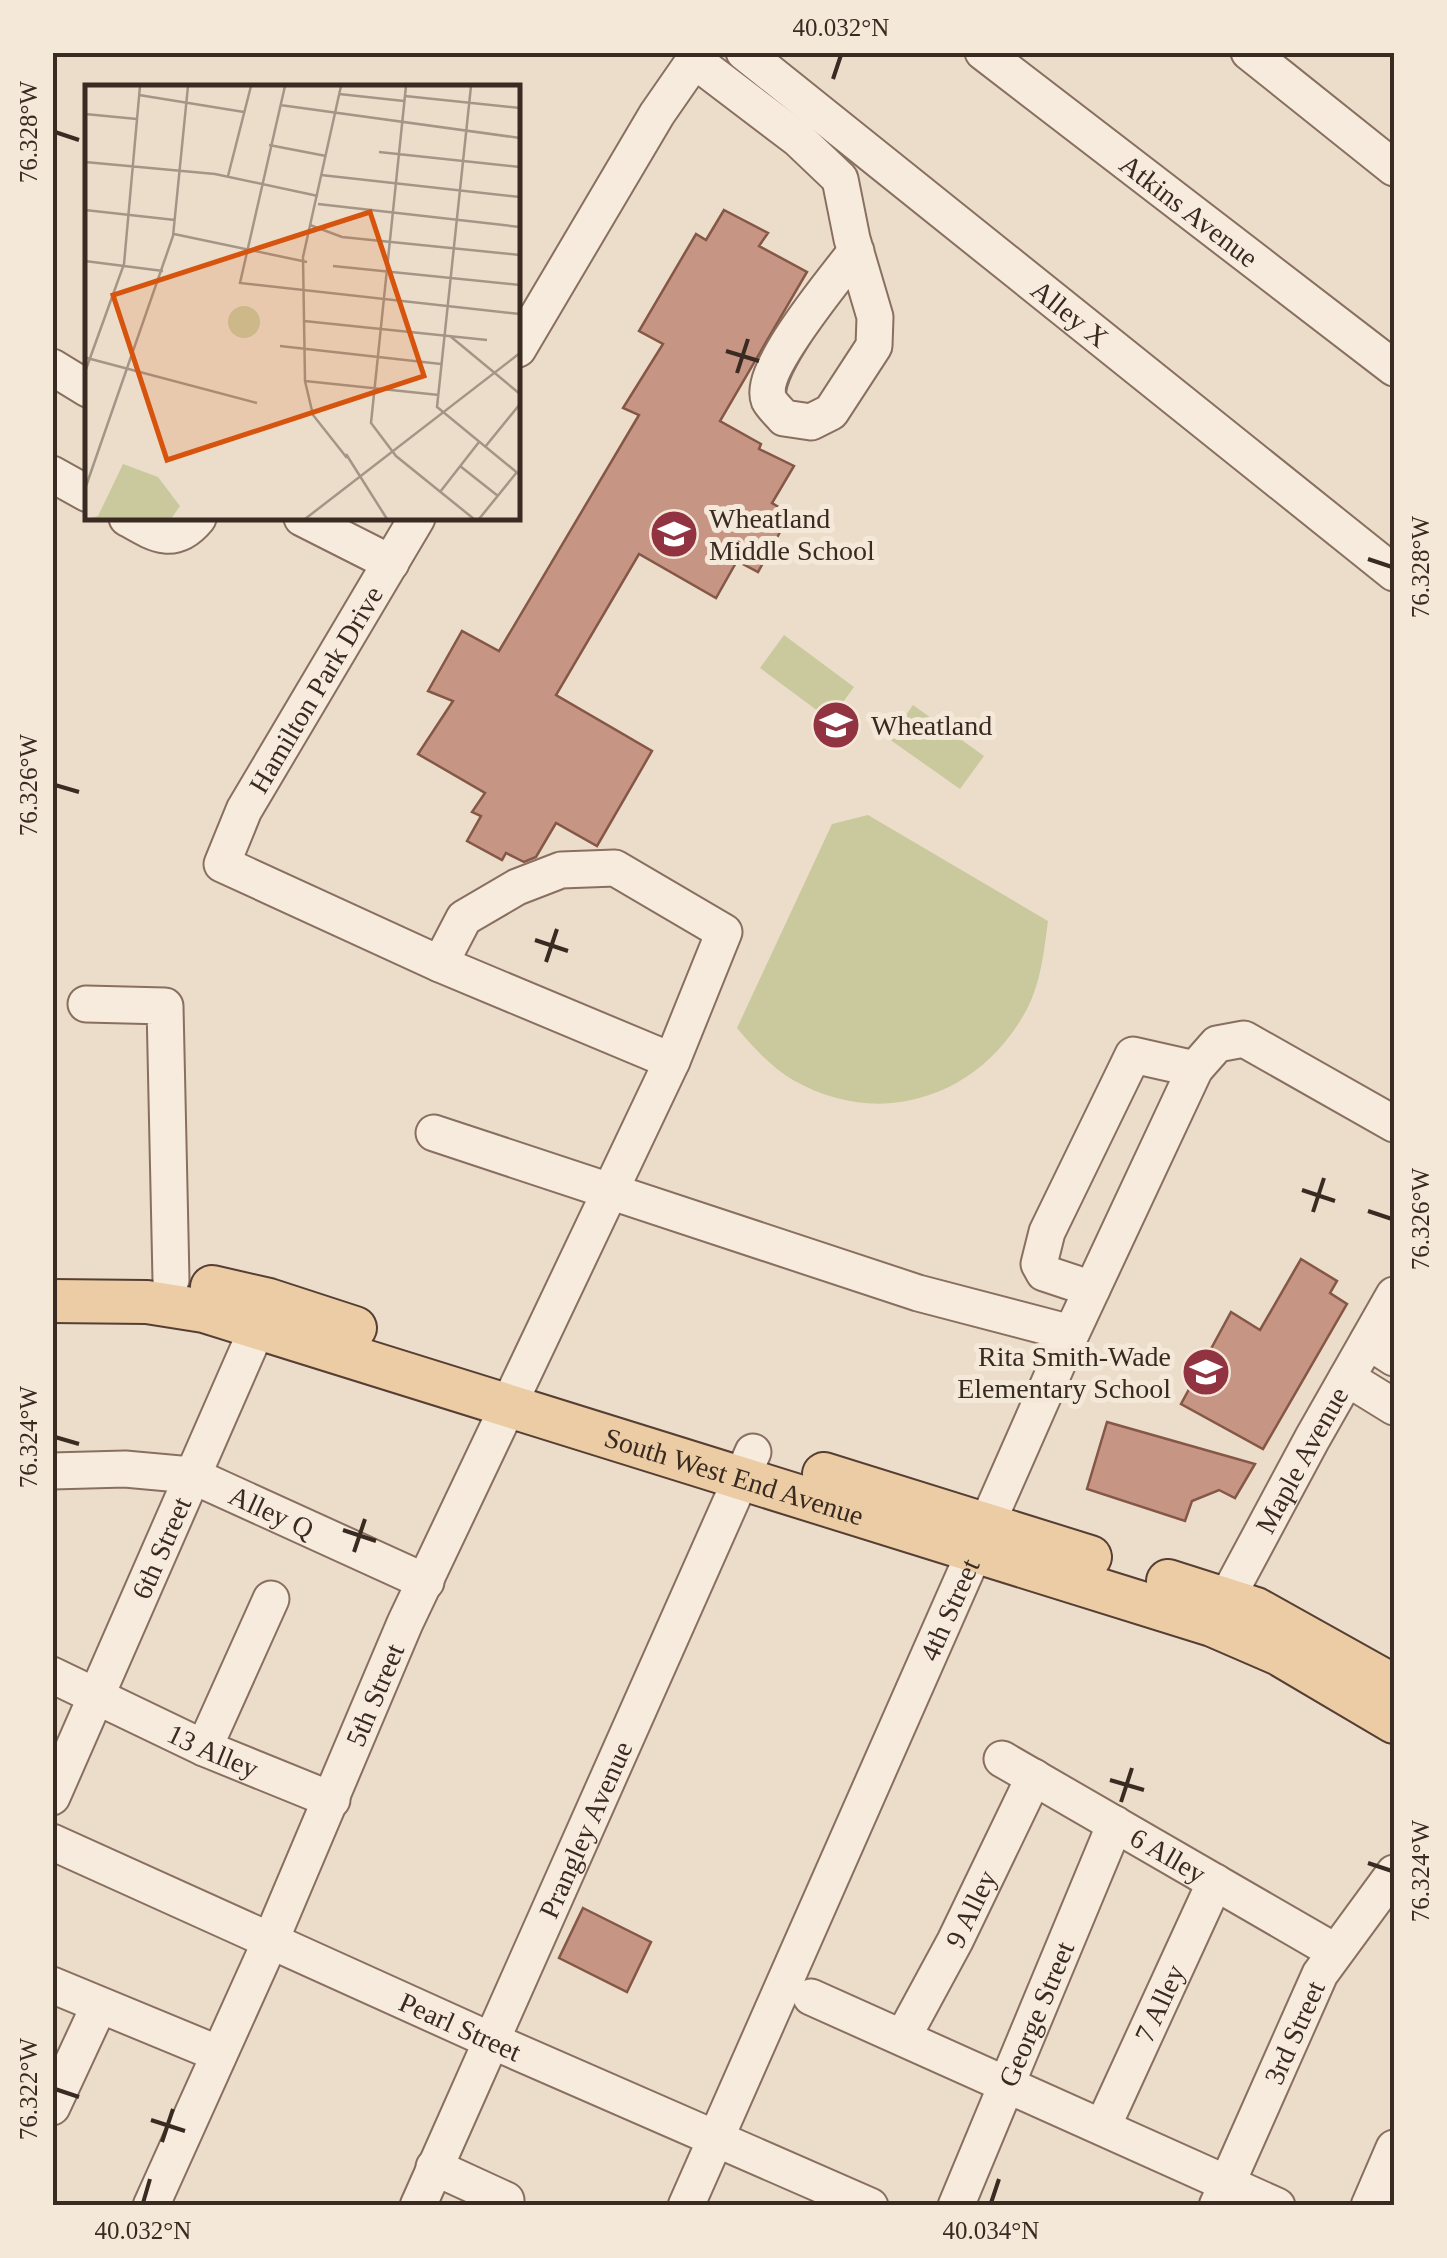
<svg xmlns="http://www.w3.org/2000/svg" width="1447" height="2258" viewBox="0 0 1447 2258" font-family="'Times New Roman',serif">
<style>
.green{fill:#cac99e}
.building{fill:#c79583;stroke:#855747;stroke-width:2.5}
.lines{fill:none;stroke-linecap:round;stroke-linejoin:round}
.minor-casing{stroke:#886f5f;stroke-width:39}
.major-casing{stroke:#563e33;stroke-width:46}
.minor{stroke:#f7ebdd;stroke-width:35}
.major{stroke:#ebcca5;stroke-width:42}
.ticks{fill:none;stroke:#392a22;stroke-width:4}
.labels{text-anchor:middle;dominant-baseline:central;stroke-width:10;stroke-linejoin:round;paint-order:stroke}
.street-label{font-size:28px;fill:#392a22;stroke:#f4e8d9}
.poi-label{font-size:28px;fill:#392a22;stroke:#f4e8d9;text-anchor:start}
.inset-road{fill:none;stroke:#a49587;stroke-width:2.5}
.view{fill:#d6540e;fill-opacity:0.15;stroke:#d6540e;stroke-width:5}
.inset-edge{fill:none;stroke:#392a22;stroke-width:5}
.neatline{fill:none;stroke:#392a22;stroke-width:4}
.ticks-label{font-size:25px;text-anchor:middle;fill:#392a22}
</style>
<rect width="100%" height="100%" fill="#ecddca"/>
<!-- green -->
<g class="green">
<polygon points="784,635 854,687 830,720 760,668"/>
<polygon points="913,705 984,756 960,789 889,739"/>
<path d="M868,815L1048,921C1044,951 1041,982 1027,1009C980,1098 880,1130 793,1080C771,1067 753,1047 737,1028L832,824Z"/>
</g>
<!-- building -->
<g class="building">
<polygon points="724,210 768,233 759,246 807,272 720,421 761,444 759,449 794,466 772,503 790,514 758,572 737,561 716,598 639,554 556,695 652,751 597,846 556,823 536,857 524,862 506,853 502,860 467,841 481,816 472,812 485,793 418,754 453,701 428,691 462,631 499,651 639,415 623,408 663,344 639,331 696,234 706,240"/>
<polygon points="1301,1259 1337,1281 1330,1293 1347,1304 1263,1449 1181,1404 1231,1312 1260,1330"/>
<polygon points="1107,1422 1255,1464 1235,1498 1219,1490 1192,1501 1185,1521 1087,1489"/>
<polygon points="583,1908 651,1942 627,1992 559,1958"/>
</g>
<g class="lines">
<!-- minor casing -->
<g class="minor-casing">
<g id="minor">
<path id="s1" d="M744,52L1394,573"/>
<path id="s2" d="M983,52L1394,368"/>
<polyline points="1249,52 1394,168"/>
<path d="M694,60L798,139L840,179L852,239L875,317L874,346L831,412L811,422L784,418C780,413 772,406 769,400C757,370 837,277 856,251"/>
<polyline points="518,349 657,114 700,52"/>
<polyline points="52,367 88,389"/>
<polyline points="52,474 88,494"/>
<path d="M127,518C155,534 174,547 198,518"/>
<polyline points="302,518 391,563"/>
<polyline points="440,964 464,918 517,887 561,870 615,868 724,932 672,1061"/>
<polyline points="86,1004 165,1006 171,1280"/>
<polyline points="434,1133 918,1293 1071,1333"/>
<polyline points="1092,1289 1044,1273 1039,1264 1047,1232 1133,1055 1195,1069"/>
<polyline points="1368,1341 1394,1358"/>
<polyline points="1347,1378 1394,1407"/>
<path id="s3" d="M52,1471L125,1469L191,1475L426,1582"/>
<path id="s4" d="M1215,1620L1312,1439L1394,1295"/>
<path id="s5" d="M52,1675L204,1748L332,1800"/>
<polyline points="204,1748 271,1599"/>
<path id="s6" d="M1002,1759L1334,1951"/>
<path id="s7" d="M52,1797L267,1306"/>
<path id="s8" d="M52,1842L490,2040L870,2206"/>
<polyline points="52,1985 219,2054"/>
<polyline points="811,1997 1277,2206"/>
<path id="s9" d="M903,2037L955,1941L1034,1777"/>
<polyline points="52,2107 99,2006"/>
<path id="s10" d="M1103,2126L1215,1882"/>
<polyline points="434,2167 506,2200"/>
<path id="s11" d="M151,2206L270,1942L405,1623L672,1061L440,964L222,864L244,810L417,518"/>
<path id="s12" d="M418,2206L753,1452"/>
<path id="s13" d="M686,2206L1064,1349L1195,1069L1217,1044L1244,1039L1394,1124"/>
<path id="s14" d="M956,2206L1115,1824"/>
<path id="s15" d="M1217,2206L1320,1974L1394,1873"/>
<polyline points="1369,2206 1394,2148"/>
</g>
</g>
<!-- major casing -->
<g class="major-casing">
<g id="major">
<polyline points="212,1287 269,1300 355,1328"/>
<path id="s16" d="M52,1301L147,1302L204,1311L1212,1625L1279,1654L1394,1722"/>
<polyline points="824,1474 1090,1557"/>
<polyline points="1168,1581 1256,1609 1394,1686"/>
</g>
</g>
<!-- minor -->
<use href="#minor" class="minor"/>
<!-- major -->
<use href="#major" class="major"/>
</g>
<!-- ticks -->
<path class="ticks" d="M833,79L841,55M55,132L79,140M726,351L759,361M737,373L748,339M1368,559L1392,567M55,785L79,792M535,940L568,951M546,962L557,929M1302,1190L1335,1201M1368,1211L1392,1219M1313,1212L1324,1178M55,1437L79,1444M343,1530L376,1541M354,1552L365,1519M1110,1780L1144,1790M1121,1802L1132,1768M1368,1863L1392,1871M55,2089L79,2097M151,2120L185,2131M162,2142L173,2109M143,2203L150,2179M991,2203L999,2179"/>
<!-- icons -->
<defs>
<g id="school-disc" transform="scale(2.5)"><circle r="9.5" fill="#923342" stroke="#f4e8d9"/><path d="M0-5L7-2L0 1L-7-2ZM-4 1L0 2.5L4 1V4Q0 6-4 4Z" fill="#fff"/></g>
</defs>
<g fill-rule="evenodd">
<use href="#school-disc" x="674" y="534"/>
<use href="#school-disc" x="836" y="725"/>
<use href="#school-disc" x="1206" y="1372"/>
</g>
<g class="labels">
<!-- street labels -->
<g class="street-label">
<text stroke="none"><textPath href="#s2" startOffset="260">Atkins Avenue</textPath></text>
<text stroke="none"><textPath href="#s1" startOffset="418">Alley X</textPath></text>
<text stroke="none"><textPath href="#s11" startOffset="1948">Hamilton Park Drive</textPath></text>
<text stroke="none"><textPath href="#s4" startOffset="182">Maple Avenue</textPath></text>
<text stroke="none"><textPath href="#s16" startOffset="708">South West End Avenue</textPath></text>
<text stroke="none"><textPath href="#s3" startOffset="228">Alley Q</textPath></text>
<text stroke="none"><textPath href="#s7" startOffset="272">6th Street</textPath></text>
<text stroke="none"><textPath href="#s13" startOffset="652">4th Street</textPath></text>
<text stroke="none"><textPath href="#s11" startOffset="558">5th Street</textPath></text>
<text stroke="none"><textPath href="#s5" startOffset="178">13 Alley</textPath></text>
<text stroke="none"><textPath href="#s12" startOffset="412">Prangley Avenue</textPath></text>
<text stroke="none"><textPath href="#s6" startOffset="192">6 Alley</textPath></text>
<text stroke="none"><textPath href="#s9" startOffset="145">9 Alley</textPath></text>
<text stroke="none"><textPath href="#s10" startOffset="135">7 Alley</textPath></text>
<text stroke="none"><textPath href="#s14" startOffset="208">George Street</textPath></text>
<text stroke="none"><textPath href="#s8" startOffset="448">Pearl Street</textPath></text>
<text stroke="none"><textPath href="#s15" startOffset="190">3rd Street</textPath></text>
</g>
<!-- poi labels -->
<g class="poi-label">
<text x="709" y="518">Wheatland<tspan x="709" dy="32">Middle School</tspan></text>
<text x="871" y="725">Wheatland</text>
<text x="1171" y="1356" text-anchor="end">Rita Smith-Wade<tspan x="1171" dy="32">Elementary School</tspan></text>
</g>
</g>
<!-- overview -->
<g transform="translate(85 85)">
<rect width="435" height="435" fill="#ecddca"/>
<path d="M143 237a16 16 0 1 1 32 0a16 16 0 1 1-32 0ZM38,379L73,392L95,421L86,434H0L13,431Z" fill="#cac99e"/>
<path class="inset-road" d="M200,1L155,198L435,229M256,1L218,172L220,296L228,330L262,373M321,1L286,338L311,371L389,434M386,1L352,322L435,390M254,9L319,16M54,10L159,27M320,11L435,23M195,20L435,53M0,29L52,34M184,60L241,71M294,67L435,82M0,77L130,89L233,111M236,90L435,112M143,91L166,1M233,119L435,142M0,125L90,135M225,140L257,152L435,170M89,149L222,177M0,176L78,186M248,181L435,200M219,236L402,255M365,251L435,309M195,261L356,279M2,273L172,318M0,287L39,179L55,1M220,296L354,310M400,362L435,319M261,369L302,434M375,381L413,411M0,404L88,151L103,1M355,407L394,357M220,434L435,268M394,434L432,387"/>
<path class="view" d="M285,127L339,291L82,375L28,210Z"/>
<rect width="435" height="435" class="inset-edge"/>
</g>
<!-- border -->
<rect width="1447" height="2258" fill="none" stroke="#f4e8d9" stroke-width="110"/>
<rect x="55" y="55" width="1337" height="2148" class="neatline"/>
<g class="ticks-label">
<text x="841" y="36">40.032°N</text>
<text transform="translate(28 132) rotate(-90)" y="9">76.328°W</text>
<text transform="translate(1420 567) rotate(-90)" y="9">76.328°W</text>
<text transform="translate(28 785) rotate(-90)" y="9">76.326°W</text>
<text transform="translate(1420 1219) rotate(-90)" y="9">76.326°W</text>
<text transform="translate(28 1437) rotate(-90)" y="9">76.324°W</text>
<text transform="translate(1420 1871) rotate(-90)" y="9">76.324°W</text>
<text transform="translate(28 2089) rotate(-90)" y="9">76.322°W</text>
<text x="143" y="2239">40.032°N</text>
<text x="991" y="2239">40.034°N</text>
</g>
</svg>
